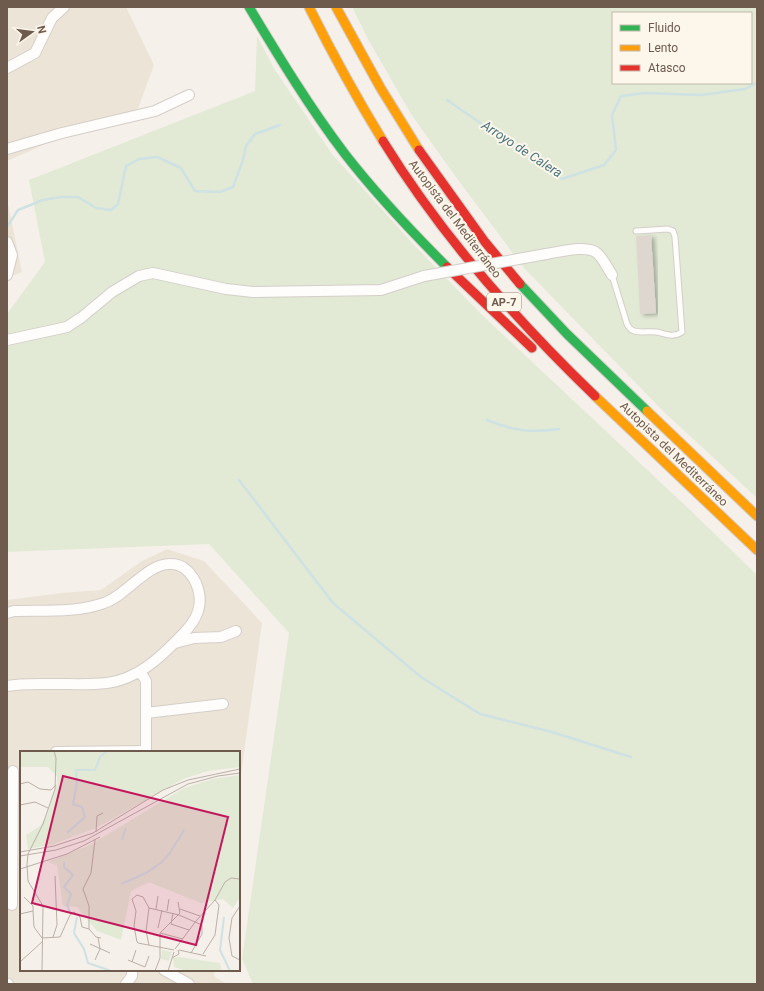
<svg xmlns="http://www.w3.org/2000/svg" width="764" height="991" viewBox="0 0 764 991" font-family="Roboto,sans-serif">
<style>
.residential{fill:#ede4d8}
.green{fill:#e2ead6;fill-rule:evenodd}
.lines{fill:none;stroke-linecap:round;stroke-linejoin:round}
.stream{stroke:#cee1e3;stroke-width:2.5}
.building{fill:#ded7d0;filter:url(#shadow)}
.lane-casing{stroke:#d4cec8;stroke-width:7}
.street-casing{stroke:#d4cec8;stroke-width:12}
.fast-casing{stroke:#d3ccc7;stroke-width:11}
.slow-casing{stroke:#d3ccc7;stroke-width:11}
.jam-casing{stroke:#d3ccc7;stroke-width:11}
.lane{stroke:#fefdfc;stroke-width:5}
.street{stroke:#fefdfc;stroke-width:10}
.fast{stroke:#30b455;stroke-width:9}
.slow{stroke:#ff9f0a;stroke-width:9}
.jam{stroke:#e5322d;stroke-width:9}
.street-bridge-casing{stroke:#d4cec8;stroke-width:12;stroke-linecap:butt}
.street-bridge{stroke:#fefdfc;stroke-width:10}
.labels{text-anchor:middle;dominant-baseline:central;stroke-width:4;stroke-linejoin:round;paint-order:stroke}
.shield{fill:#fcf6eb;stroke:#99897d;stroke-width:1}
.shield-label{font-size:11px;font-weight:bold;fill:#6f5a4e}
.street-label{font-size:12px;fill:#6f5a4e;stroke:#fcf6eb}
.water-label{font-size:13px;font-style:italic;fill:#4b7580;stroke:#fcf6eb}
.inset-river{fill:none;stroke:#cee1e3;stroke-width:2}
.inset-road{fill:none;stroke:#bbb0a7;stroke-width:1}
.view{fill:#c2185b;fill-opacity:0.15;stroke:#c2185b;stroke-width:2}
.inset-edge{fill:none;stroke:#6f5a4e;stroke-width:2}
</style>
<defs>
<filter id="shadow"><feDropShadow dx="3.5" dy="2" stdDeviation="2" flood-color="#0004"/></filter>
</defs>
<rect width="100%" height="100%" fill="#f5f1ea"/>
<!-- residential -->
<g class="residential">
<polygon points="7,7 126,7 154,65 136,114 91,124 7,161"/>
<polygon points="7,199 22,272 7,278"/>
<polygon points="167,549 204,561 262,623 239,789 239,752 21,752 21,970 214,970 214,976 226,984 7,984 7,600 61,593 101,590 142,561"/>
</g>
<!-- green -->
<g class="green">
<path d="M352,7H757V498L664,412L524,268L458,180L411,114L369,41ZM613,13H751V83H613Z"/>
<polygon points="257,36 275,70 332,154 415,246 481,314 689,509 757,575 757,984 253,984 242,959 289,633 209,544 7,552 7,314 45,262 29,180 255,91"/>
</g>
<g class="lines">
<!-- stream -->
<g class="stream">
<polyline points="447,100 562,179 604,165 616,150 612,115 621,96 646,93 701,95 745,89 757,83"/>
<polyline points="7,227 18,210 43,200 61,197 78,197 96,208 111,210 118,204 126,166 139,159 157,157 181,168 195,191 220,192 233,187 243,160 246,146 255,134 280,125"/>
<path d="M487,420C514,431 530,433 559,429"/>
<polyline points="239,480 333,603 421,677 480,714 552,732 631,757"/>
</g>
</g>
<!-- building -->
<polygon class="building" points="651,235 656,313 640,314 636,236"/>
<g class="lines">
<!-- lane casing -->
<g class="lane-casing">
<path id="lane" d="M612,275L627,324C629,327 630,330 634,331C641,333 650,331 657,332C666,334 673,338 682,332L675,237L673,231L668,229L636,231"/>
</g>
<!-- street casing -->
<g class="street-casing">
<g id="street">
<polyline points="7,68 35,53 52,18 64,7"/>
<polyline points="7,149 62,133 155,111 189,95"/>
<polyline points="7,242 12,255 7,275"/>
<path d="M546,254C560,252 588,244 598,254C604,260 608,269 612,275"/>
<polyline points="7,340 67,327 82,317 112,292 139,276 153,273 226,289 253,292 381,290 424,276"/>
<path d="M7,613L14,611C42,610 77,613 104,603C126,596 147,563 171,564C183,564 191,573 196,583C205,604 197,620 182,635C161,657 138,679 107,683C90,685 72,684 55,684C39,684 23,683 7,686"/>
<polyline points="175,643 194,638 221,637 236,631"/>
<polyline points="139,672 143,676 146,681 146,752"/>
<polyline points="146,713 223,704"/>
<polyline points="56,752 146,751"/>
<polyline points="12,905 13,771"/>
<polyline points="164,970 189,984"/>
<polyline points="7,984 8,984"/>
<polyline points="126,984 132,976 132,970"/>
</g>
</g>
<!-- fast casing -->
<g class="fast-casing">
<g id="fast">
<path d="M249,7C279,57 310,108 345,154C376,194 411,231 447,267"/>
<polyline points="520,284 567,334 647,411"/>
</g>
</g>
<!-- slow casing -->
<g class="slow-casing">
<g id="slow">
<path d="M309,7C332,53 356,97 383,141"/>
<polyline points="336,7 380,87 419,150"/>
<polyline points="595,396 757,550"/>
<polyline points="647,411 757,516"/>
</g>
</g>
<!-- jam casing -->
<g class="jam-casing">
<g id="jam">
<path d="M383,141C441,235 515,319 595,396"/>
<polyline points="419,150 485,242 520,284"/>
<polyline points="447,267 532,348"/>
</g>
</g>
<!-- lane -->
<use href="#lane" class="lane"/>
<!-- street -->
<use href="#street" class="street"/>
<!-- fast -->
<use href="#fast" class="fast"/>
<!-- slow -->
<use href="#slow" class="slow"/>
<!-- jam -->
<use href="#jam" class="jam"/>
<!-- street-bridge casing -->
<g class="street-bridge-casing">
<polyline id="street-bridge" points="424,276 546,254"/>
</g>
<!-- street-bridge -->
<use href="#street-bridge" class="street-bridge"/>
</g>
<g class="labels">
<!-- shield labels -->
<rect class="shield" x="487" y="293" width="34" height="18" rx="3"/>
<g class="shield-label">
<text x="504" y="302">AP-7</text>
</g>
<!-- street labels -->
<g class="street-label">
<text transform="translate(455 219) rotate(53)">Autopista del Mediterráneo</text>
<text transform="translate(674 454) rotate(44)">Autopista del Mediterráneo</text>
</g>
<!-- water labels -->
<g class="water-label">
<text transform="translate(522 149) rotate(33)">Arroyo de Calera</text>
</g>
</g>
<!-- overview -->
<g transform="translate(20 751)">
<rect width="220" height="220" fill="#f5f1ea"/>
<path d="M0,0H220V16L188,20L163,28L78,76L34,93L8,98L6,84L20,75L27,64L37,32V25L28,16H0ZM220,24V146L213,157L203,148L181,152L129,131L111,140L101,189L77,180L57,156L43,155L37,114L28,111L70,94L164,37L192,28ZM142,199L152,201L149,210L141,208ZM159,206L200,212L202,220H167L154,216L153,207Z" fill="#e2ead6"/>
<path class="inset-river" d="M47,82L65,66L62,56L53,53L57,32L56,19H75L80,6L87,0M102,89L106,77M44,111V116L53,124L44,136L51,143L47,154L50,161M101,133L126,122L142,111L150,102L164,79M57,166L54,182L64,198L68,212L91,220M204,166L200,199L210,220"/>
<path class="inset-road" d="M0,33L8,31L20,38L31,39L36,34M0,54L15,51L28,57M76,81L77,65L83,62M0,101L34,95L73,82L143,39L168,29L220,18M0,105L36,99L64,90L168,33L198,25L220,22M0,118L47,103L80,86M4,146L13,155V160M220,155L212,167L209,187L212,205L220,209M129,157L159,164L182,174V183L171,202M136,158L138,145M160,158L180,165M147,160L149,148M153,162L151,173L169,179M0,163L13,160L14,176L22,187M138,177L142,159M69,178V155L63,138L71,122L75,89M140,182L163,188M33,186L37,174L35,125M22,187L40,186L50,164L54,161L60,166L62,176L69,178L76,186L81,187M70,193L90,202M129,194L126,180L129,157L123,146L117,144L112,148L116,160L114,175L117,191L118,192L154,199M155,198L176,170L195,149L205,131L211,127L220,128M159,199L186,205M183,203L195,184L199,154L195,149M152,207L159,203L158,199M75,209L80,198L78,186M108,209L125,216L129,205M0,211L23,190M112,211L116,199M22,220L23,155L8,130L7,114L8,103L23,73L35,38L36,7L34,0M135,220L140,207V182L160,162L158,151M148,220L154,201"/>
<path class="view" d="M43,25L208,66L176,194L12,152Z"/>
<rect width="220" height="220" class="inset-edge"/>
</g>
<!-- border -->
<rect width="764" height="991" fill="none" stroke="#6f5a4e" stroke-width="16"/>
<!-- legend -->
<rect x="612" y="12" width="140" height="72" fill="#fcf6eb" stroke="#c4b8ac"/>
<rect x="620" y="25" width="20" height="6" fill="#30b455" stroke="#c4b8ac"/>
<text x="648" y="32" font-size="12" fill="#6f5a4e">Fluido</text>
<rect x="620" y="45" width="20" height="6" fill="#ff9f0a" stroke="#c4b8ac"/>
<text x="648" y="52" font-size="12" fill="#6f5a4e">Lento</text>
<rect x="620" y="65" width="20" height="6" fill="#e5322d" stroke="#c4b8ac"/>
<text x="648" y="72" font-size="12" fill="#6f5a4e">Atasco</text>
<!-- north arrow -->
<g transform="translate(32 32) rotate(76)" stroke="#fcf6eb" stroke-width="3" paint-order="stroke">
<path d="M0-3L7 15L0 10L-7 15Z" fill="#6f5a4e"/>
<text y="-6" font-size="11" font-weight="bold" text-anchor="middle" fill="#6f5a4e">N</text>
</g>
</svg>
